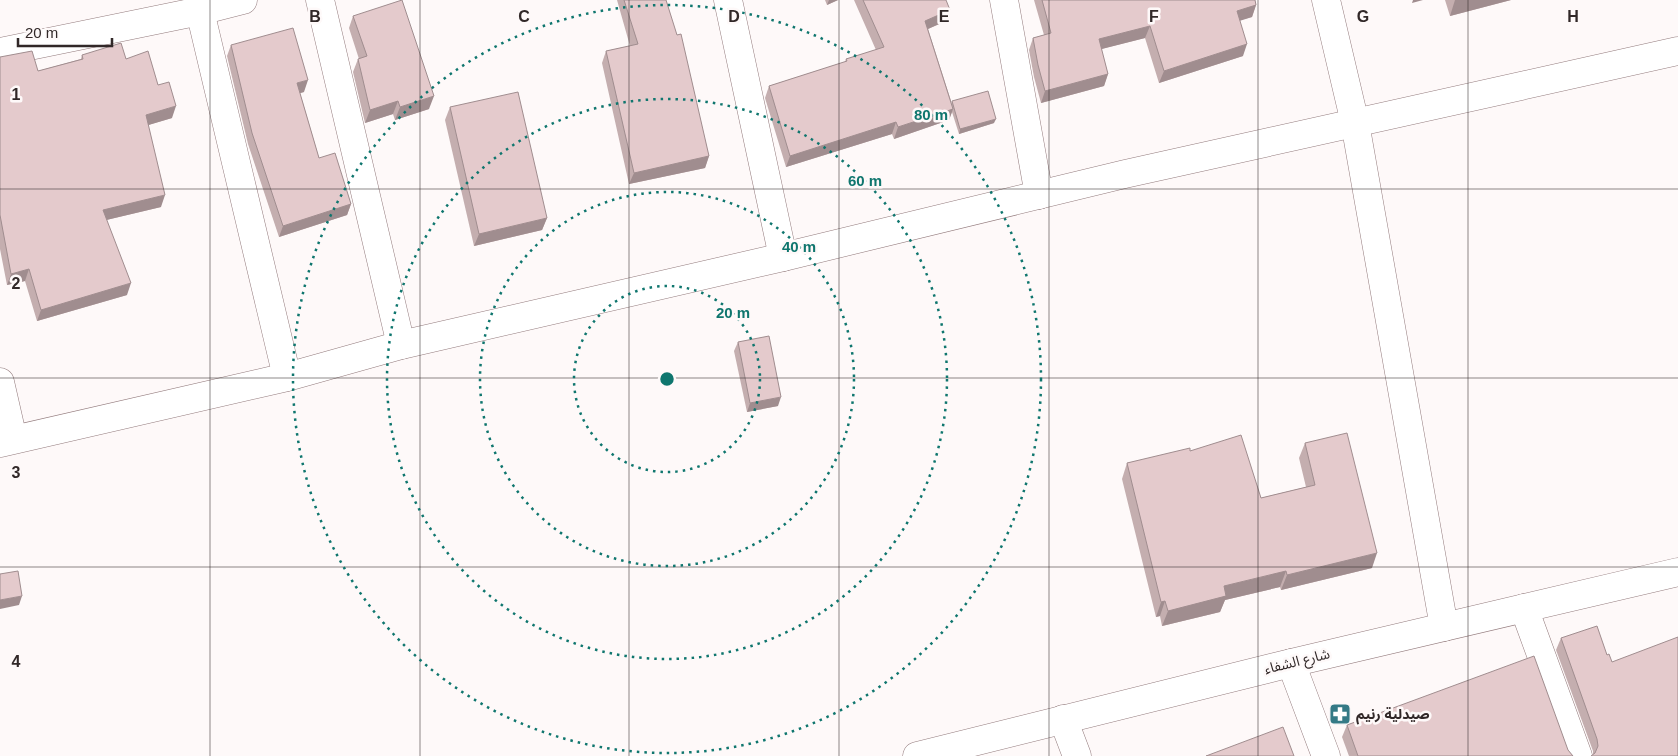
<svg xmlns="http://www.w3.org/2000/svg" width="1678" height="756" viewBox="0 0 1678 756" font-family="Helvetica,'Noto Sans Arabic',sans-serif">
<style>
.lines{fill:none;stroke-linecap:round;stroke-linejoin:round}
.minor-casing{stroke:#937b7d;stroke-width:29}
.tertiary-casing{stroke:#937b7d;stroke-width:29}
.minor{stroke:#fff;stroke-width:28}
.tertiary{stroke:#fff;stroke-width:28}
.wall{fill:#c4aeaf}
.shaded-wall{fill:#a08d8f}
.building{fill:#e4cacc;stroke:#a08d8f}
.grid{fill:none;stroke:#312828;stroke-width:1;stroke-opacity:0.55}
.ring{fill:none;stroke:#0f766e;stroke-width:2.5;stroke-dasharray:2.5 5}
.labels{text-anchor:middle;dominant-baseline:central;stroke-width:5;stroke-linejoin:round;paint-order:stroke}
.street-label{font-size:14px;fill:#312828;stroke:#fef9f9}
.poi-label{font-size:14px;font-weight:bold;fill:#312828;stroke:#fef9f9;text-anchor:start}
.grid-label{font-size:16px;text-anchor:middle;font-weight:bold;fill:#312828;stroke:#fef9f9;stroke-width:5;stroke-linejoin:round;paint-order:stroke}
.centre{fill:#0f766e;stroke:#fef9f9;stroke-width:2.5}
.ring-label{font-size:15px;text-anchor:middle;font-weight:bold;fill:#0f766e;stroke:#fef9f9;stroke-width:5;stroke-linejoin:round;paint-order:stroke}
</style>
<rect width="100%" height="100%" fill="#fef9f9"/>
<g class="lines">
<!-- minor casing -->
<g class="minor-casing">
<g id="minor">
<polyline points="320,0 401,345"/>
<polyline points="728,0 783,257"/>
<polyline points="1004,0 1039,195"/>
<polyline points="1326,0 1355,123 1444,627"/>
<polyline points="200,11 287,377"/>
<polyline points="0,52 200,11 243,0"/>
<polyline points="0,382 13,439"/>
<polyline points="0,443 287,377 401,345 783,257 1125,174 1678,51"/>
<polyline points="1524,608 1578,756"/>
<polyline points="1291,663 1326,756"/>
<polyline points="1063,719 1077,756"/>
</g>
</g>
<!-- tertiary casing -->
<g class="tertiary-casing">
<polyline id="tertiary" points="917,756 1291,663 1678,572"/>
</g>
<!-- minor -->
<use href="#minor" class="minor"/>
<!-- tertiary -->
<use href="#tertiary" class="tertiary"/>
</g>
<!-- wall -->
<g class="wall">
<polygon points="617,0 666,0 709,156 705,168 629,184 602,63 606,51 630,46"/>
<polygon points="825,0 838,0 827,5"/>
<polygon points="854,0 946,0 946,21 928,29 952,104 952,101 994,123 959,134 952,112 949,120 894,139 892,134 786,167 765,98 769,86 845,62 846,59 876,50"/>
<polygon points="1034,0 1255,0 1256,5 1252,17 1240,20 1243,56 1159,83 1145,38 1101,49 1108,74 1104,86 1041,103 1034,77 1029,50 1033,38 1044,35"/>
<polygon points="1445,0 1511,0 1450,16"/>
<polygon points="353,16 429,109 395,120 393,114 365,123 353,72 358,59 359,59 349,28"/>
<polygon points="231,45 304,92 300,93 319,158 351,204 347,215 279,237 248,144 227,56"/>
<polygon points="82,55 126,59 158,85 172,118 148,125 161,207 106,220 127,295 37,321 25,281 7,285 0,249 0,57 38,71 81,59"/>
<polygon points="450,107 547,218 542,230 474,246 445,120"/>
<polygon points="738,342 778,406 747,412 734,351"/>
<polygon points="1305,443 1372,568 1281,590 1280,587 1225,600 1220,612 1162,626 1160,616 1156,617 1122,479 1127,463 1190,451 1261,498 1306,487 1299,458"/>
<polygon points="1561,638 1607,655 1678,756 1593,754 1593,751 1556,650"/>
<polygon points="1347,725 1568,750 1573,756 1349,756 1342,737"/>
</g>
<!-- shaded-wall -->
<g class="shaded-wall">
<polygon points="829,0 838,0 827,5"/>
<polygon points="1413,0 1423,0 1412,3"/>
<polygon points="1455,0 1511,0 1450,16"/>
<polygon points="1256,5 1252,17 1233,23 1237,11"/>
<polygon points="950,10 946,21 921,32 925,21"/>
<polygon points="1150,26 1145,38 1094,51 1099,39"/>
<polygon points="1247,44 1243,56 1159,83 1164,71"/>
<polygon points="1108,74 1104,86 1041,103 1045,91"/>
<polygon points="308,80 304,92 293,95 297,83"/>
<polygon points="434,96 429,109 395,120 400,107"/>
<polygon points="398,101 393,114 365,123 370,110"/>
<polygon points="176,106 172,118 142,127 146,115"/>
<polygon points="953,109 949,120 894,139 898,127"/>
<polygon points="996,119 994,123 959,134 960,129"/>
<polygon points="896,122 892,134 786,167 790,156"/>
<polygon points="709,156 705,168 629,184 634,173"/>
<polygon points="165,195 161,207 98,222 103,210"/>
<polygon points="351,204 347,215 279,237 283,226"/>
<polygon points="547,218 542,230 474,246 479,234"/>
<polygon points="29,269 25,281 7,285 11,274"/>
<polygon points="131,283 127,295 37,321 41,310"/>
<polygon points="781,397 778,406 747,412 750,403"/>
<polygon points="1377,553 1372,568 1281,590 1287,575"/>
<polygon points="1286,571 1280,587 1225,600 1220,612 1162,626 1168,611 1224,586"/>
<polygon points="22,596 19,605 0,609 0,600"/>
<polygon points="1165,601 1160,616 1156,617 1161,602"/>
</g>
<!-- building -->
<g class="building">
<polygon points="402,0 434,96 400,107 398,101 370,110 358,59 367,56 353,16"/>
<polygon points="624,0 666,0 677,35 681,34 709,156 634,173 606,51 638,44"/>
<polygon points="863,0 946,0 950,10 925,21 953,109 898,127 896,122 790,156 769,86 847,61 846,59 884,47"/>
<polygon points="1042,0 1255,0 1256,5 1237,11 1247,44 1164,71 1150,26 1099,39 1108,74 1045,91 1038,65 1033,38 1051,33"/>
<polygon points="293,28 308,80 297,83 319,158 335,153 351,204 283,226 252,133 231,45"/>
<polygon points="121,43 126,59 148,51 158,85 169,82 176,106 146,115 165,195 103,210 131,283 41,310 29,269 11,274 0,215 0,57 32,51 38,71 83,59 82,55"/>
<polygon points="988,91 996,119 960,129 952,101"/>
<polygon points="518,92 547,218 479,234 450,107"/>
<polygon points="769,336 781,397 750,403 738,342"/>
<polygon points="1347,433 1377,553 1287,575 1286,571 1224,586 1226,596 1168,611 1165,601 1161,602 1127,463 1190,448 1190,451 1241,435 1261,498 1315,485 1305,443"/>
<polygon points="18,571 22,596 0,600 0,574"/>
<polygon points="1597,626 1607,655 1609,654 1612,662 1678,637 1678,756 1591,756 1595,753 1598,746 1597,739 1561,638"/>
<polygon points="1534,656 1568,750 1573,756 1358,756 1347,725"/>
<polygon points="1283,727 1294,756 1206,756"/>
</g>
<!-- grid -->
<path class="grid" d="M210,0V756M420,0V756M629,0V756M839,0V756M1049,0V756M1258,0V756M1468,0V756M0,189H1678M0,378H1678M0,567H1678"/>
<!-- distance rings -->
<g class="ring">
<circle cx="667" cy="379" r="93"/>
<circle cx="667" cy="379" r="187"/>
<circle cx="667" cy="379" r="280"/>
<circle cx="667" cy="379" r="374"/>
</g>
<!-- icons -->
<defs>
<g id="pharmacy-square" transform="scale(1.125)"><rect x="-9" y="-9" width="18" height="18" rx="4" fill="#347a86" stroke="#fef9f9"/><path d="M-2-6h4v4h4v4h-4v4h-4v-4h-4v-4h4Z" fill="#fff"/></g>
</defs>
<g fill-rule="evenodd">
<use href="#pharmacy-square" x="1340" y="714"/>
</g>
<g class="labels">
<!-- street labels -->
<g class="street-label">
<text transform="translate(1297 661) rotate(-14)">شارع الشفاء</text>
</g>
<!-- poi labels -->
<g class="poi-label">
<text x="1356" y="714">صيدلية رنيم</text>
</g>
</g>
<g class="grid-label">
<text x="315" y="22">B</text>
<text x="524" y="22">C</text>
<text x="734" y="22">D</text>
<text x="944" y="22">E</text>
<text x="1154" y="22">F</text>
<text x="1363" y="22">G</text>
<text x="1573" y="22">H</text>
<text x="16" y="100">1</text>
<text x="16" y="289">2</text>
<text x="16" y="478">3</text>
<text x="16" y="667">4</text>
</g>
<circle cx="667" cy="379" r="8" class="centre"/>
<g class="ring-label">
<text x="931" y="120">80 m</text>
<text x="865" y="186">60 m</text>
<text x="799" y="252">40 m</text>
<text x="733" y="318">20 m</text>
</g>
<!-- scale -->
<path d="M18 38v8h94v-8" fill="none" stroke="#312828" stroke-width="2.5"/>
<text x="25" y="38" font-size="15" fill="#312828" stroke="#fef9f9" stroke-width="4" paint-order="stroke">20 m</text>
</svg>
